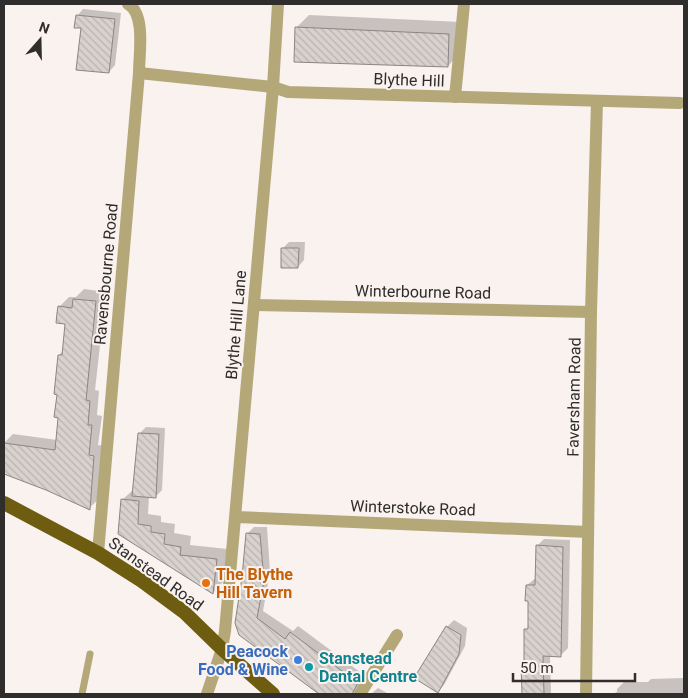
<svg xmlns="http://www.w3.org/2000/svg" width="688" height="698" viewBox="0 0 688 698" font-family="Roboto,sans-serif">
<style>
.shadow{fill:#0003}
.building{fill:url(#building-back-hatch);stroke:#8b8583}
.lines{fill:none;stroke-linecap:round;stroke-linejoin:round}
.service{stroke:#b4a879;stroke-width:7}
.minor{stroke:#b4a879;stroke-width:12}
.trunk{stroke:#6e5d10;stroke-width:14}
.food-dot{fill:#e8710a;stroke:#f9f2ef;stroke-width:2}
.shop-dot{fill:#3f7fe0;stroke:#f9f2ef;stroke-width:2}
.culture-dot{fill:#0f9aa8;stroke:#f9f2ef;stroke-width:2}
.labels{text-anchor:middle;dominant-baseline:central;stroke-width:4;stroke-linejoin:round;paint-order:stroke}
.street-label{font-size:16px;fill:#302e2d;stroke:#f9f2ef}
.food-label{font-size:16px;font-weight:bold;fill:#c56008;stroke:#f9f2ef;text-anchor:start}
.shop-label{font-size:16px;font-weight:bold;fill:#366cbe;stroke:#f9f2ef;text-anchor:end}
.culture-label{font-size:16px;font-weight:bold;fill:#0d838f;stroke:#f9f2ef;text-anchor:start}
</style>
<defs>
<pattern id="building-back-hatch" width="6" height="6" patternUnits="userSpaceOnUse" patternTransform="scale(1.25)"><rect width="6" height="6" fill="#d8d1ce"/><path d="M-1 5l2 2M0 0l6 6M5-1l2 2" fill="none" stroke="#bab4b1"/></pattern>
</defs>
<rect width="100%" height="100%" fill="#f9f2ef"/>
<!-- shadow -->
<g class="shadow">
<polygon points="83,9 121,13 115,65 109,72 77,16"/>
<polygon points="309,15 461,22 460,53 448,66 297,27"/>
<polygon points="289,242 305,242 304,260 298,267 283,248"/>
<polygon points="84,289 106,292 95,390 99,391 97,415 102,416 98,445 104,446 99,499 89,508 47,489 4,473 4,443 13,434 57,440 60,417 58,394 59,355 63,351 66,323 59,307 69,297 76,297"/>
<polygon points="146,427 165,428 162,490 156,496 149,496 148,514 161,516 161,522 175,524 174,533 191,536 190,545 227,549 223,582 213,593 119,534 122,500 134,489 139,434"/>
<polygon points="254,527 267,527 270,572 263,611 293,631 298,626 364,675 359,685 363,694 369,694 321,694 240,635 247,534"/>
<polygon points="544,539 570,540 568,648 561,655 550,655 551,694 523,694 522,665 526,661 526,630 529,626 529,600 527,585 536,578 537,546"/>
<polygon points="454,620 467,628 465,646 444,685 437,692 447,627"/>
<polygon points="684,678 684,694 612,694 617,692 617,689 624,682 648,682 651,679"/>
<polygon points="378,688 389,694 371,694"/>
</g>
<!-- building -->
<g class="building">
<polygon points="76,15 115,19 109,73 76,70 81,28 74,28"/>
<polygon points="295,27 449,34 448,67 294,62"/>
<polygon points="281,248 299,248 298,268 281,268"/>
<polygon points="73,299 96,301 86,400 90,401 88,425 92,425 89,455 94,456 90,510 46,490 4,474 4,443 55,450 58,418 54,417 57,395 54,394 58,355 62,355 65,324 56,323 57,313 58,306 72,308"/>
<polygon points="138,433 159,434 156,498 132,496"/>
<polygon points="121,499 139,501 138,524 151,526 151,532 165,534 164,544 181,547 180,555 217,559 213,594 118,534"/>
<polygon points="246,533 260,534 264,581 257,618 285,639 290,632 358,683 352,694 319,694 239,635 235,623 242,577"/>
<polygon points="536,545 563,547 561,657 543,656 544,694 522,694 521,664 524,664 524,629 528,629 528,601 525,601 526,585 535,585"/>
<polygon points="446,626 461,635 459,654 438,693 414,678"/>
</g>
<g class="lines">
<!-- service -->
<polyline class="service" points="82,694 90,654"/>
<!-- minor -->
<g class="minor">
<polyline points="139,73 273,87 288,92 680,103"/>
<polyline points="455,97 464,4"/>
<polyline points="255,305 591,312"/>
<polyline points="236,517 588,532"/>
<path d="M98,553L139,73C139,54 146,14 128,4"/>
<polyline points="207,694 222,649 225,631 273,87 278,4"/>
<polyline points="360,694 397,635"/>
<polyline points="586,694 591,312 597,101"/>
</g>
<!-- trunk -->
<polyline class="trunk" points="4,503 98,553 142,581 184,612 222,649 273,694"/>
</g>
<!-- markers -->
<circle class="food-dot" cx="206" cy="583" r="5"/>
<circle class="shop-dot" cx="298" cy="660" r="5"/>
<circle class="culture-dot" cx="309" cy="667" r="5"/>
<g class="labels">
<!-- street labels -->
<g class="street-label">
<text transform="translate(409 80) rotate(2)">Blythe Hill</text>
<text transform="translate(106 274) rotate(-85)">Ravensbourne Road</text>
<text transform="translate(423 292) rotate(1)">Winterbourne Road</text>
<text transform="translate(236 325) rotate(-85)">Blythe Hill Lane</text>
<text transform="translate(574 397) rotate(-89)">Faversham Road</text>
<text transform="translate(413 508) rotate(2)">Winterstoke Road</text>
<text transform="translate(156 574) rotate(36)">Stanstead Road</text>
</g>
<!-- food labels -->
<g class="food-label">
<text x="216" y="574">The Blythe<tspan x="216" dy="18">Hill Tavern</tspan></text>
</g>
<!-- shop labels -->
<g class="shop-label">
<text x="288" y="651">Peacock<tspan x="288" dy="18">Food &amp; Wine</tspan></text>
</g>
<!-- culture labels -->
<g class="culture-label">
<text x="319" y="658">Stanstead<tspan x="319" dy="18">Dental Centre</tspan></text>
</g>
</g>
<!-- border -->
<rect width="688" height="698" fill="none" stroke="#302e2d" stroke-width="10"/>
<!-- north arrow -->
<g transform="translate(40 40) rotate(20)" stroke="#f9f2ef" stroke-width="4" paint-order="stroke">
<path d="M0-4L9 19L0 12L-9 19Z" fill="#302e2d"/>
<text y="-8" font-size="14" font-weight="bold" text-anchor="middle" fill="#302e2d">N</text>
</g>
<!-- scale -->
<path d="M513 673v8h122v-8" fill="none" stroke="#302e2d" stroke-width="2.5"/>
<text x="520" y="673" font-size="15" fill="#302e2d" stroke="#f9f2ef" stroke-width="4" paint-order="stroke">50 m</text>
</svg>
